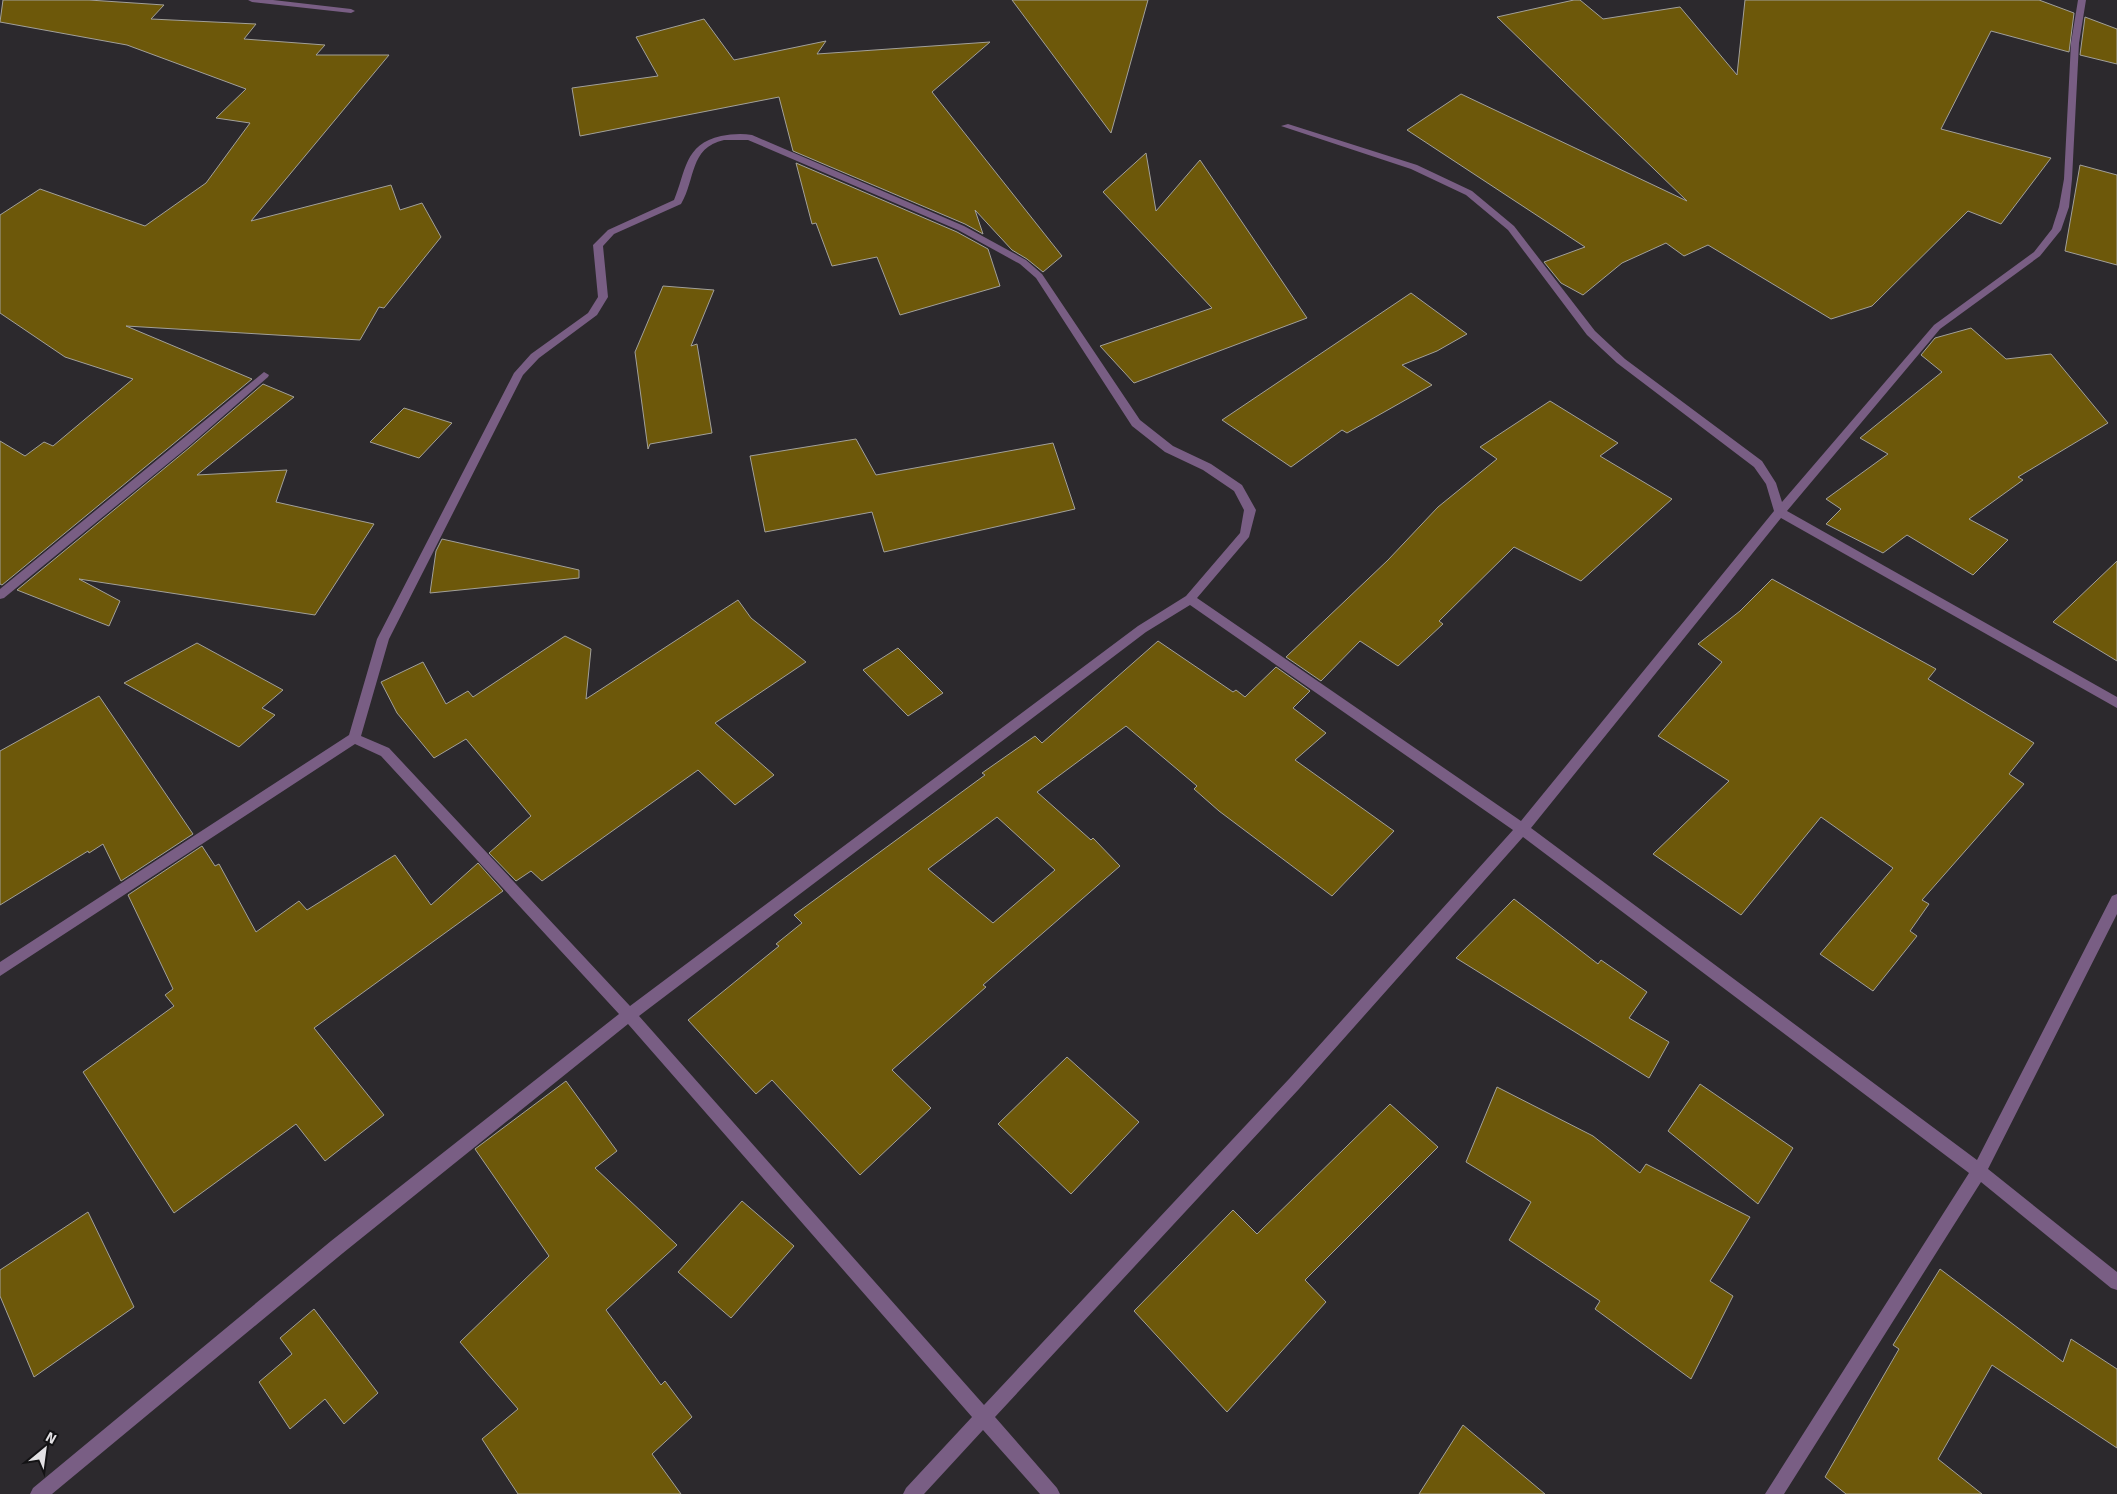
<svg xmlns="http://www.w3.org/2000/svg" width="2117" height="1494" viewBox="0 0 2117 1494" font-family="Signika,sans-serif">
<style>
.building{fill:#6d580a;stroke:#a2a09a;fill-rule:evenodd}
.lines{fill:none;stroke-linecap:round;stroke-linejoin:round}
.street{fill:#795e84;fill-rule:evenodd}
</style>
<rect width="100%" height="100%" fill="#2c292d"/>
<!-- building -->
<g class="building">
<polygon points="3,0 89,0 164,5 151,19 256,24 244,39 325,45 316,55 389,55 251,221 391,185 400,210 422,203 441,237 384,308 379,307 360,340 126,326 252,379 2,585 0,584 0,441 25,456 44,442 53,446 133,379 65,357 0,313 0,215 40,189 145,226 206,183 250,123 216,118 246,89 127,45 0,22"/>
<polygon points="1012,0 1148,0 1111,133"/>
<polygon points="1574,0 1580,0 1603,19 1680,7 1737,75 1745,0 2039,0 2074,13 2069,52 1991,31 1941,129 2051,158 2001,224 1968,211 1872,306 1831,319 1708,245 1684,256 1666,243 1622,263 1583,295 1561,283 1544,262 1585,247 1407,130 1461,94 1687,201 1497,17"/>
<polygon points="2085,17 2117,29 2117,64 2080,55"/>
<polygon points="704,19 734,60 826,41 817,54 990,42 932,92 1062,256 1043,272 1027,259 1012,250 975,210 983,234 965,224 793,151 779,97 580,136 572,88 658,76 636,37"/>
<polygon points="1146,153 1156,211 1200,160 1307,318 1134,383 1100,346 1212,308 1103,192"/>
<polygon points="796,163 957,232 988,249 1000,286 900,315 877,257 832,266 816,223 812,224"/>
<polygon points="2080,165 2117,175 2117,265 2065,251"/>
<polygon points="663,286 714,290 691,346 697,344 712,433 650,444 648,449 635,352"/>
<polygon points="1411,293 1467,334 1437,351 1402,365 1432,385 1347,433 1342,430 1291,467 1222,420"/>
<polygon points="1971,328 2006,359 2051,354 2108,423 2018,477 2023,480 1969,519 2008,540 1973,575 1907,535 1883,553 1826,524 1841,509 1826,499 1888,454 1860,438 1942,372 1921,355 1935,338"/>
<polygon points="263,384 294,397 197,475 287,470 276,502 374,524 315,615 79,579 120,601 109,626 17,590 189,448"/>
<polygon points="1550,401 1618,443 1600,456 1672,499 1581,581 1514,547 1439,621 1443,624 1398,666 1360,641 1321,681 1286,657 1388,560 1438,507 1497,459 1480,447"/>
<polygon points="404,408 452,423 419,458 370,442"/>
<polygon points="856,439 876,475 1053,443 1075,509 884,552 872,512 765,532 750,456"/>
<polygon points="442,539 579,570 579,578 430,593 436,551"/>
<polygon points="2117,561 2117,661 2053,622"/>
<polygon points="1772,579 1936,669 1928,679 2034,743 2009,774 2024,784 1922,900 1929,904 1910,931 1917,936 1873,991 1820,954 1893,868 1821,817 1741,915 1653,854 1729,781 1658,736 1722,662 1698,644 1740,611"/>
<polygon points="738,600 751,618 806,662 715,723 774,775 735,805 698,770 542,881 531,871 516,881 489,853 531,816 466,739 434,758 397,713 381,682 423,662 446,704 468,691 473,697 565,636 591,649 586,699"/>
<path d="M1158,641L1233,692L1236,690L1245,697L1276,667L1310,691L1293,708L1326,733L1295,760L1394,831L1332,896L1219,811L1194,789L1197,786L1126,726L1037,792L1091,840L1093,838L1120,866L983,985L986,987L892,1070L931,1108L860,1175L772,1080L756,1094L688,1020L779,946L776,944L802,923L794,915L985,775L982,773L1035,736L1042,743ZM997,817L1055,870L993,923L928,869Z"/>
<polygon points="197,643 283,690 262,708 275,715 239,747 124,683"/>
<polygon points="898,648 943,693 908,716 863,670"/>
<polygon points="99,696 193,834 121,881 103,844 89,853 88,851 0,905 0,751"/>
<polygon points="202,846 215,866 219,864 256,932 299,901 307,910 395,855 431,905 478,863 503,891 314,1028 384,1115 325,1161 296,1124 174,1213 83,1072 174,1006 165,995 173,989 128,895"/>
<polygon points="1514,899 1598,964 1601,960 1647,992 1629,1018 1669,1042 1649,1078 1456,958"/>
<polygon points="1067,1057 1139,1122 1071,1194 998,1124"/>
<polygon points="566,1081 617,1151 595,1168 677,1245 606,1310 661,1385 665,1381 692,1417 652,1454 681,1494 518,1494 482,1439 518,1409 460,1342 549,1256 475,1149"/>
<polygon points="1700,1084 1793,1148 1758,1204 1668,1131"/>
<polygon points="1497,1087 1593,1136 1640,1173 1646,1164 1750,1217 1710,1281 1733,1296 1691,1379 1595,1309 1600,1301 1509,1240 1531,1202 1466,1162"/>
<polygon points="1390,1104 1438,1147 1305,1280 1326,1302 1227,1412 1134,1311 1233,1210 1257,1234"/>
<polygon points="742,1201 794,1246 731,1318 678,1272"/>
<polygon points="88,1212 134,1307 34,1377 0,1296 0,1270"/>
<polygon points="1940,1269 2063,1362 2071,1339 2117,1369 2117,1448 1992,1365 1938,1459 1982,1494 1846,1494 1825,1477 1899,1349 1893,1345"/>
<polygon points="314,1309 378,1393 344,1424 325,1399 290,1429 259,1382 292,1354 280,1338"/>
<polygon points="1463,1425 1545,1494 1419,1494"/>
</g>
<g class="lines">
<!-- street -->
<g class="street">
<polygon points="248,0 273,0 351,9 355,11 351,13 252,2"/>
<path d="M2078,0H2086L2079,43L2072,179L2069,207L2061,230L2040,256L1940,329L1787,511L2117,697V708L1781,518L1531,828L1977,1160L2112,896L2117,894V914L1988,1169L2117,1272V1290L2111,1288L1981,1182L1784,1494H1765L1969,1173L1523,837L1299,1089L995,1417L1057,1488L1060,1494H1040L983,1430L924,1494H903L906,1488L972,1417L628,1024L343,1253L52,1494H30L33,1488L331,1241L619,1014L381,756L355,744L0,976V962L349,735L377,639L514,373L531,354L588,313L598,297L593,245L608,230L674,200C686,172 684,144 721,136C731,134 742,133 752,135L964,226L1026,260L1042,274L1140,420L1173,446L1211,464L1242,485L1256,510L1249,537L1197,598L1521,821L1774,511L1766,484L1754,467L1617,363L1587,335L1508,230L1466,195L1411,169L1281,126L1288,124L1417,165L1472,191L1514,226L1595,331L1625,359L1762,461L1776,483L1782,502L1934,325L2034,252L2052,229L2059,207L2064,179L2071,43ZM724,140H748L958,230L1020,264L1036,278L1132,426L1165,452L1203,470L1234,491L1244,510L1240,533L1186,596L1138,626L630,1006L389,748L361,736L389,639L523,375L539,358L597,315L608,297L603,246L614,234L681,204C696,179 689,148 724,140ZM1190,605L1513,830L1289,1079L984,1405L639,1016L1146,632Z"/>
<polygon points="264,372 269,375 268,377 188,447 4,598 0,599 0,589"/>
</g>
</g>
<!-- north arrow -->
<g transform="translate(45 1449) rotate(29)" stroke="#131214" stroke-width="4" paint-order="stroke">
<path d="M0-4L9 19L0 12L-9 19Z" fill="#e3e1e4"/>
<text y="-8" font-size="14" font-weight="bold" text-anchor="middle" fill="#e3e1e4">N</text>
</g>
</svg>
